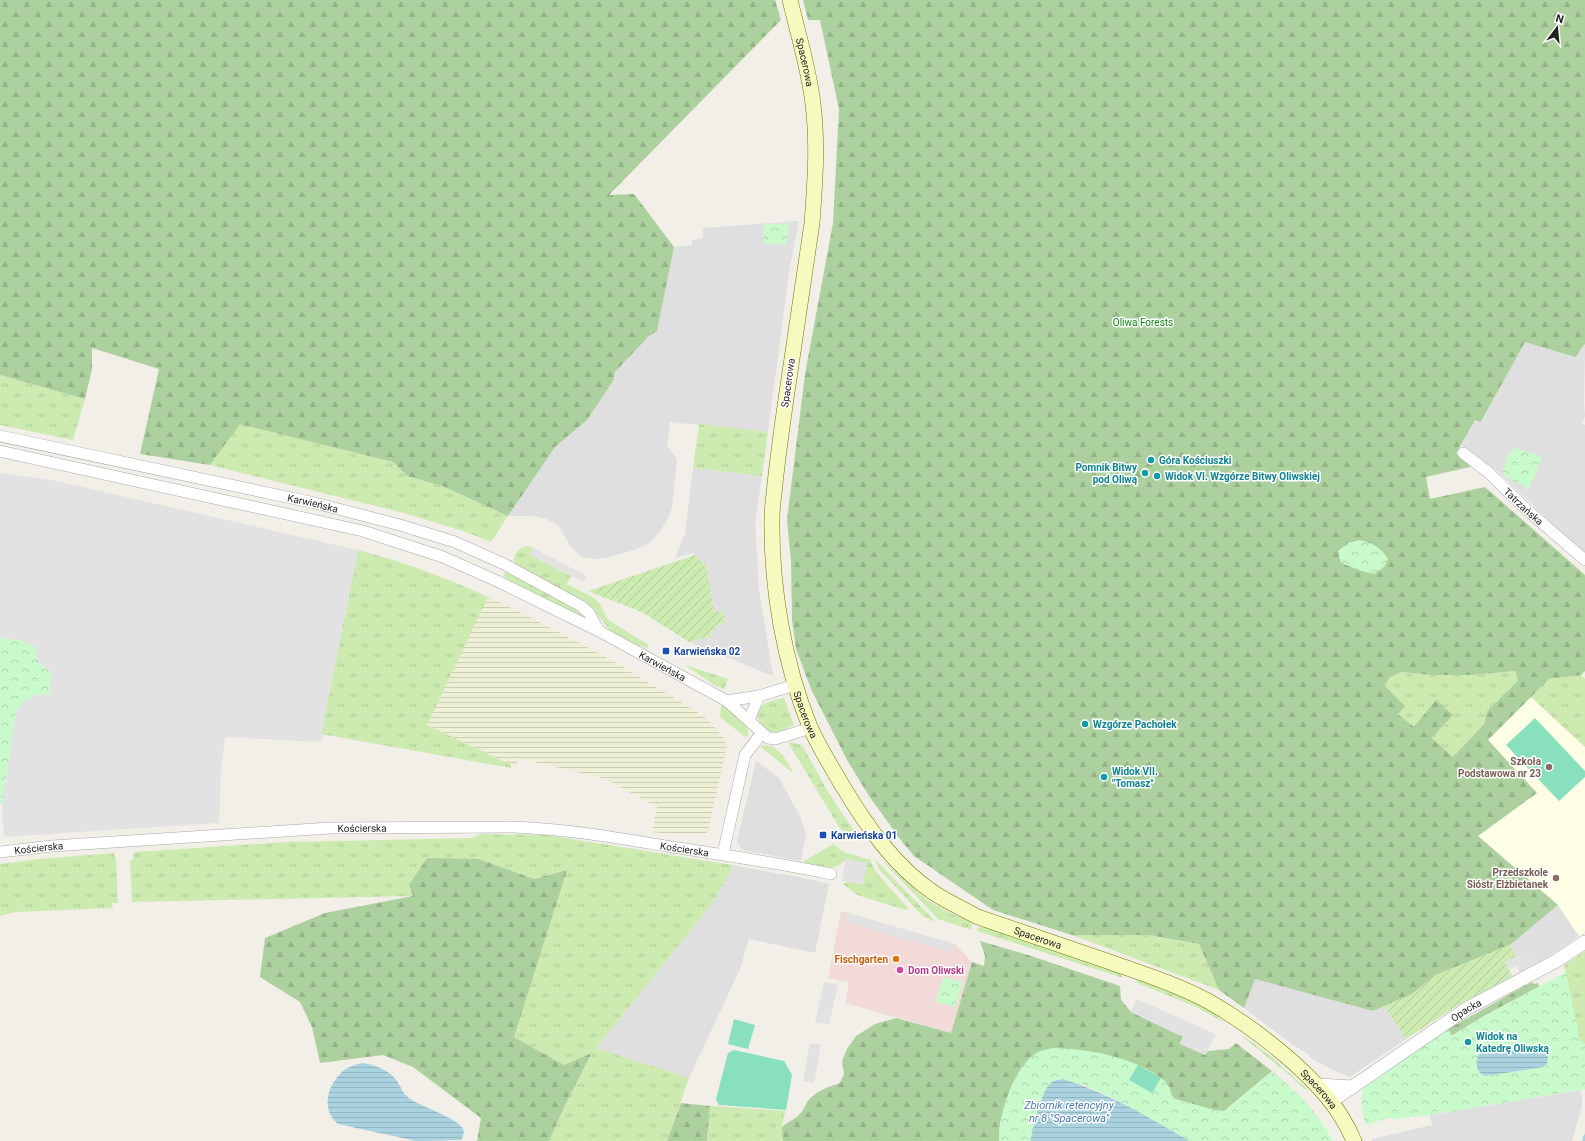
<svg xmlns="http://www.w3.org/2000/svg" width="1585" height="1141" viewBox="0 0 1585 1141" font-family="Roboto,sans-serif">
<style>
.residential{fill:#e0dfdf}
.commercial{fill:#f2dad9}
.education{fill:#ffffe5}
.farmland{fill:url(#farmland-rules)}
.grass{fill:url(#grass-tufts)}
.forest{fill:url(#forest-firs);fill-rule:evenodd}
.park{fill:url(#park-crowns)}
.garden{fill:url(#garden-furrows)}
.pitch{fill:#88e0be}
.parking{fill:#e2e2e2}
.water{fill:url(#water-rules)}
.lines{fill:none;stroke-linecap:round;stroke-linejoin:round}
.stream{stroke:#aad3df;stroke-width:3.5}
.minor-casing{stroke:#a9a9a9;stroke-width:12}
.tertiary-casing{stroke:#a9a9a9;stroke-width:14}
.secondary-casing{stroke:#707d05;stroke-width:16}
.minor{stroke:#fff;stroke-width:11}
.tertiary{stroke:#fff;stroke-width:13}
.secondary{stroke:#f7fabf;stroke-width:15}
.culture-dot{fill:#0f9aa8;stroke:#fff;stroke-width:1.5}
.transit-dot{fill:#1a4fb4;stroke:#fff;stroke-width:1.5}
.education-dot{fill:#8d6e63;stroke:#fff;stroke-width:1.5}
.food-dot{fill:#e8710a;stroke:#fff;stroke-width:1.5}
.hotel-dot{fill:#d1479c;stroke:#fff;stroke-width:1.5}
.labels{text-anchor:middle;dominant-baseline:central;stroke-width:3;stroke-linejoin:round;paint-order:stroke}
.street-label{font-size:10px;fill:#222;stroke:#fff}
.park-label{font-size:10px;fill:#0c8416;stroke:#fff}
.culture-label{font-size:10px;font-weight:bold;fill:#0d838f;stroke:#fff;text-anchor:start}
.transit-label{font-size:10px;font-weight:bold;fill:#164399;stroke:#fff;text-anchor:start}
.education-label{font-size:10px;font-weight:bold;fill:#785e54;stroke:#fff;text-anchor:end}
.food-label{font-size:10px;font-weight:bold;fill:#c56008;stroke:#fff;text-anchor:end}
.hotel-label{font-size:10px;font-weight:bold;fill:#b23c85;stroke:#fff;text-anchor:start}
.water-label{font-size:11px;font-style:italic;fill:#4a7aab;stroke:#fff}
</style>
<defs>
<pattern id="farmland-rules" width="6" height="5" patternUnits="userSpaceOnUse"><rect width="6" height="5" fill="#eef0d5"/><path d="M0 2.5h6" fill="none" stroke="#ccceb7"/></pattern>
<pattern id="grass-tufts" width="24" height="20" patternUnits="userSpaceOnUse"><rect width="24" height="20" fill="#cdebb0"/><path d="M3 7l-1-3M5 7V3M7 7l1-3M15 17l-1-3M17 17v-4M19 17l1-3" fill="none" stroke="#b0c997"/></pattern>
<pattern id="forest-firs" width="22" height="20" patternUnits="userSpaceOnUse"><rect width="22" height="20" fill="#add19e"/><path d="M5 1l3.5 6h-7zM16 11l3.5 6h-7z" fill="#95b388"/></pattern>
<pattern id="park-crowns" width="20" height="18" patternUnits="userSpaceOnUse"><rect width="20" height="18" fill="#c8facc"/><path d="M2 6a3 3 0 1 1 6 0M12 15a3 3 0 1 1 6 0" fill="none" stroke="#acd6af"/></pattern>
<pattern id="garden-furrows" width="10" height="10" patternUnits="userSpaceOnUse"><rect width="10" height="10" fill="#cdebb0"/><path d="M-1 1l2-2M0 10L10 0M9 11l2-2" fill="none" stroke="#b0c997"/></pattern>
<pattern id="water-rules" width="6" height="5" patternUnits="userSpaceOnUse"><rect width="6" height="5" fill="#aad3df"/><path d="M0 2.5h6" fill="none" stroke="#92b5bf"/></pattern>
</defs>
<rect width="100%" height="100%" fill="#f2efe9"/>
<!-- residential -->
<g class="residential">
<polygon points="799,221 790,266 768,432 670,422 667,446 677,459 672,508 668,519 658,534 648,544 634,550 606,558 596,559 582,557 570,546 559,526 546,519 534,516 508,516 555,447 587,420 613,381 615,372 648,337 657,331 674,247 692,245 692,240 703,238 703,228"/>
<polygon points="1525,341 1575,357 1585,345 1584,402 1585,416 1582,424 1585,425 1585,552 1556,527 1495,469 1494,470 1461,445 1475,420 1482,422"/>
<polygon points="693,468 762,476 755,523 756,534 759,589 773,676 689,642 707,637 713,626 725,623 723,611 714,612 706,566 693,553 675,558 685,534"/>
<polygon points="756,761 779,778 801,818 806,835 801,861 742,850 737,841"/>
<polygon points="733,865 780,874 791,875 829,884 815,953 749,939 740,969 689,1078 596,1048 709,908 725,882"/>
<polygon points="1558,905 1579,936 1566,946 1539,962 1529,950 1516,957 1510,945"/>
<polygon points="1255,978 1373,1011 1384,1006 1406,1039 1350,1077 1327,1067 1309,1057 1310,1055 1293,1045 1244,1008"/>
<polygon points="1580,1090 1582,1098 1582,1105 1572,1141 1372,1141 1372,1139 1432,1125 1430,1115"/>
</g>
<!-- commercial -->
<polygon class="commercial" points="841,911 955,944 972,962 951,1033 845,1003 849,982 828,978"/>
<!-- education -->
<polygon class="education" points="1531,697 1585,747 1585,931 1579,936 1558,905 1477,835 1537,793 1488,740"/>
<!-- farmland -->
<polygon class="farmland" points="488,597 534,619 611,660 696,711 707,719 724,738 727,746 708,831 706,833 676,834 652,832 657,807 606,779 518,758 516,766 511,765 426,725"/>
<!-- grass -->
<g class="grass">
<polygon points="0,375 85,399 73,440 0,425"/>
<polygon points="240,423 393,462 407,476 442,486 508,516 491,542 463,531 404,513 210,465"/>
<polygon points="699,424 768,432 762,476 693,468"/>
<path d="M528,546L533,548L530,555L571,576L567,584L594,598L599,603L608,620L649,645L647,648L628,642L613,634L592,608L517,566L514,560C515,552 520,547 528,546Z"/>
<path d="M358,550C402,562 446,577 488,597L427,725L511,765V768L321,734Z"/>
<polygon points="505,571 583,613 587,620 507,579 504,576"/>
<polygon points="685,665 728,679 724,689 714,685"/>
<polygon points="1515,671 1518,682 1487,711 1484,724 1453,757 1432,738 1453,715 1414,727 1398,714 1385,686 1389,678 1401,672 1431,675 1472,675"/>
<polygon points="1581,675 1585,679 1585,747 1531,697 1549,679"/>
<path d="M784,698L794,725L779,732H768C747,712 761,701 784,698Z"/>
<path d="M721,705C732,711 751,722 748,737L744,736L720,717Z"/>
<polygon points="790,742 802,745 830,795 861,841 850,838 839,827 789,744"/>
<path d="M765,745C780,746 787,762 794,774L760,746Z"/>
<polygon points="481,834 547,835 733,865 725,882 709,908 596,1048 689,1078 667,1141 549,1141 565,1105 592,1054 564,1065 514,1037 566,870 534,879 479,859 413,896 132,902 130,861 133,859 134,852 287,842 472,838"/>
<path d="M833,844L844,852L870,860L876,872L909,909L906,910L857,895L843,884L847,882L863,884L866,863L846,860C832,873 821,867 804,864V861Z"/>
<polygon points="114,853 116,859 118,903 112,903 113,908 16,912 0,916 0,864 39,859"/>
<polygon points="877,855 927,900 954,915 971,921 972,926 971,930 938,919"/>
<polygon points="874,858 936,922 924,917 918,911 879,869"/>
<polygon points="983,926 1119,972 1123,978 977,931 978,928"/>
<polygon points="1072,935 1149,935 1199,944 1219,990"/>
<polygon points="1585,951 1585,1044 1580,1041 1564,965"/>
<path d="M1138,980H1141C1167,990 1204,1001 1223,1022L1196,1007L1135,982Z"/>
<polygon points="1244,1036 1274,1059 1307,1089 1306,1090 1287,1073 1243,1037"/>
<polygon points="710,1106 785,1111 782,1127 783,1141 707,1141"/>
</g>
<!-- forest -->
<g class="forest">
<polygon points="0,0 775,0 781,20 609,195 634,194 674,247 657,331 648,337 615,372 613,381 587,420 555,447 508,516 442,486 407,476 393,462 240,424 210,465 140,454 159,369 92,348 92,369 85,399 0,375"/>
<path d="M803,0H1585V344L1575,357L1525,342L1481,422L1475,420L1456,453L1474,466L1426,477L1430,499L1485,487L1585,575V671L1581,675L1549,679L1488,740L1537,793L1478,836L1558,905L1510,945L1436,975L1412,994L1373,1011L1255,979L1244,1008L1219,990L1199,944L1149,935H1072L993,910L914,856L903,843L869,796L847,760L811,689L796,649L792,620L791,562L787,520L805,374L833,223L839,109L820,20H808ZM1515,671L1518,681L1487,711L1484,724L1453,757L1432,738L1453,715L1436,700L1414,727L1398,714L1405,706L1385,686L1389,678L1401,672L1431,675H1472Z"/>
<polygon points="427,858 479,859 534,879 567,870 514,1037 564,1065 592,1053 565,1105 549,1141 477,1141 481,1118 413,1067 383,1055 320,1063 312,1027 300,1002 260,977 265,938 325,913 413,896 409,885"/>
<path d="M980,941L1028,955L1120,986L1121,1000L1131,1012L1183,1037L1180,1043L1205,1055L1208,1051L1229,1049L1236,1043L1272,1071L1224,1111L1213,1110L1175,1099L1172,1096L1169,1087L1015,1079L1000,1123L999,1141H783L782,1127C787,1122 793,1120 798,1116C802,1112 805,1107 807,1102C815,1091 828,1087 840,1083L844,1074L842,1061L847,1049L856,1036L875,1024L896,1018L951,1033L972,962L984,966L985,956Z"/>
<polygon points="1532,982 1534,984 1538,983 1539,987 1484,1016 1451,1036 1448,1029"/>
<polygon points="681,1103 710,1106 707,1141 667,1141"/>
</g>
<!-- park -->
<g class="park">
<polygon points="789,223 786,245 764,243 763,225"/>
<polygon points="1514,448 1542,456 1535,476 1528,489 1502,474 1507,457"/>
<path d="M1360,540C1372,543 1382,548 1388,559L1384,567L1374,574L1362,571L1341,563L1338,551L1348,543Z"/>
<path d="M0,638L19,640L36,647C35,661 41,665 52,672L49,694L16,712L2,804H0Z"/>
<path d="M1566,972L1580,1041L1585,1044V1089L1430,1115L1395,1119L1388,1118L1366,1125C1362,1112 1359,1101 1364,1088L1448,1029L1452,1036L1484,1016Z"/>
<polygon points="943,977 963,982 955,1007 936,1002"/>
<path d="M1053,1048C1090,1049 1135,1057 1165,1081C1171,1086 1169,1094 1175,1099L1218,1111H1224L1230,1107L1272,1071C1297,1092 1317,1111 1333,1141H1189L1148,1117L1105,1094L1081,1084L1048,1086L1041,1102L1030,1141H999C998,1115 1014,1065 1038,1052C1042,1050 1048,1049 1053,1048Z"/>
</g>
<!-- garden -->
<g class="garden">
<polygon points="695,555 706,566 714,612 723,611 725,623 714,626 715,630 709,632 711,638 707,637 689,642 642,612 588,591"/>
<polygon points="1510,945 1516,957 1505,962 1512,976 1458,1005 1406,1039 1384,1006 1412,994 1436,975"/>
</g>
<!-- pitch -->
<g class="pitch">
<polygon points="1535,718 1585,771 1585,777 1559,801 1506,745"/>
<polygon points="734,1019 755,1025 748,1049 728,1044"/>
<polygon points="734,1050 784,1061 792,1075 786,1110 719,1105 716,1099 728,1053"/>
<polygon points="1138,1065 1161,1078 1152,1093 1129,1080"/>
</g>
<!-- parking -->
<g class="parking">
<polygon points="0,473 52,480 358,550 321,733 324,734 321,742 225,737 221,770 219,823 4,837 2,804 16,712 23,702 35,695 49,694 52,672 39,663 36,656 36,647 19,640 0,638"/>
<polygon points="533,548 587,576 584,582 530,555"/>
<polygon points="846,859 867,863 863,884 842,881"/>
<polygon points="847,913 955,944 953,953 845,922"/>
<polygon points="1529,950 1539,962 1520,972 1516,966 1509,970 1505,962"/>
<polygon points="824,982 838,985 829,1025 815,1022"/>
<polygon points="1136,999 1216,1034 1205,1055 1180,1044 1183,1037 1131,1012"/>
<polygon points="810,1043 821,1045 814,1083 803,1081"/>
</g>
<!-- water -->
<g class="water">
<path d="M1485,1047L1545,1052L1548,1057L1547,1063L1543,1067L1485,1076C1471,1070 1477,1054 1485,1047Z"/>
<path d="M363,1063C376,1065 389,1070 397,1081C403,1090 402,1094 412,1100C424,1108 456,1117 463,1129C465,1132 463,1137 461,1140L416,1141L338,1124C322,1111 326,1088 340,1074C346,1067 354,1065 363,1063Z"/>
<path d="M1063,1079C1108,1093 1149,1117 1189,1141H1030C1034,1128 1041,1093 1049,1085C1053,1080 1057,1080 1063,1079Z"/>
</g>
<g class="lines">
<!-- stream -->
<polyline class="stream" points="1584,1141 1585,1136"/>
<!-- minor casing -->
<g class="minor-casing">
<g id="minor">
<path id="s1" d="M0,436L315,503L400,525L455,542L504,564L581,606L589,613L599,631"/>
<path id="s2" d="M0,451L363,531L443,557L497,581L599,631L727,701L768,738L775,739L811,728"/>
<path id="s3" d="M1463,453L1488,472L1526,509L1585,560"/>
<polyline points="727,701 759,696 795,685"/>
<polyline points="749,720 759,696"/>
<path id="s4" d="M0,852L52,846L330,828L513,827C567,829 619,838 672,847C725,855 778,863 831,874"/>
<polyline points="723,854 745,755 761,734"/>
</g>
</g>
<!-- tertiary casing -->
<g class="tertiary-casing">
<g id="tertiary">
<polyline points="1318,1085 1352,1087"/>
<path id="s5" d="M1332,1101L1466,1009L1556,961L1585,942"/>
</g>
</g>
<!-- secondary casing -->
<g class="secondary-casing">
<g id="secondary">
<path id="s6" d="M790,0C798,34 809,69 813,104C818,144 815,183 812,223C803,282 795,340 786,399C782,427 778,455 775,484C774,495 772,507 772,518C771,588 784,663 810,727C819,747 831,766 842,785C866,825 894,866 934,893C948,902 963,909 978,917C1021,932 1064,946 1107,961C1141,973 1176,984 1208,1001C1238,1018 1268,1040 1294,1063C1320,1087 1340,1108 1354,1141"/>
</g>
</g>
<!-- minor -->
<use href="#minor" class="minor"/>
<!-- tertiary -->
<use href="#tertiary" class="tertiary"/>
<!-- secondary -->
<use href="#secondary" class="secondary"/>
</g>
<!-- markers -->
<g class="culture-dot">
<circle cx="1151" cy="460" r="4"/>
<circle cx="1145" cy="473" r="4"/>
<circle cx="1157" cy="476" r="4"/>
<circle cx="1085" cy="724" r="4"/>
<circle cx="1104" cy="777" r="4"/>
<circle cx="1468" cy="1042" r="4"/>
</g>
<g class="transit-dot">
<rect x="662" y="647" width="8" height="8" rx="2"/>
<rect x="819" y="831" width="8" height="8" rx="2"/>
</g>
<g class="education-dot">
<circle cx="1549" cy="767" r="4"/>
<circle cx="1556" cy="878" r="4"/>
</g>
<circle class="food-dot" cx="896" cy="959" r="4"/>
<circle class="hotel-dot" cx="900" cy="970" r="4"/>
<g class="labels">
<!-- street labels -->
<g class="street-label">
<text stroke="none"><textPath href="#s6" startOffset="64">Spacerowa</textPath></text>
<text transform="translate(788 383) rotate(-82)">Spacerowa</text>
<text stroke="none"><textPath href="#s1" startOffset="320">Karwieńska</textPath></text>
<text stroke="none"><textPath href="#s3" startOffset="81">Tatrzańska</textPath></text>
<text stroke="none"><textPath href="#s2" startOffset="701">Karwieńska</textPath></text>
<text stroke="none"><textPath href="#s6" startOffset="724">Spacerowa</textPath></text>
<text stroke="none"><textPath href="#s4" startOffset="363">Kościerska</textPath></text>
<text stroke="none"><textPath href="#s4" startOffset="39">Kościerska</textPath></text>
<text stroke="none"><textPath href="#s4" startOffset="687">Kościerska</textPath></text>
<text stroke="none"><textPath href="#s6" startOffset="1060">Spacerowa</textPath></text>
<text stroke="none"><textPath href="#s5" startOffset="162">Opacka</textPath></text>
<text stroke="none"><textPath href="#s6" startOffset="1384">Spacerowa</textPath></text>
</g>
<!-- park labels -->
<g class="park-label">
<text x="1143" y="322">Oliwa Forests</text>
</g>
<!-- culture labels -->
<g class="culture-label">
<text x="1159" y="460">Góra Kościuszki</text>
<text x="1137" y="467" text-anchor="end">Pomnik Bitwy<tspan x="1137" dy="12">pod Oliwą</tspan></text>
<text x="1165" y="476">Widok VI. Wzgórze Bitwy Oliwskiej</text>
<text x="1093" y="724">Wzgórze Pachołek</text>
<text x="1112" y="771">Widok VII.<tspan x="1112" dy="12">"Tomasz"</tspan></text>
<text x="1476" y="1036">Widok na<tspan x="1476" dy="12">Katedrę Oliwską</tspan></text>
</g>
<!-- transit labels -->
<g class="transit-label">
<text x="674" y="651">Karwieńska 02</text>
<text x="831" y="835">Karwieńska 01</text>
</g>
<!-- education labels -->
<g class="education-label">
<text x="1541" y="761">Szkoła<tspan x="1541" dy="12">Podstawowa nr 23</tspan></text>
<text x="1548" y="872">Przedszkole<tspan x="1548" dy="12">Sióstr Elżbietanek</tspan></text>
</g>
<!-- food labels -->
<g class="food-label">
<text x="888" y="959">Fischgarten</text>
</g>
<!-- hotel labels -->
<g class="hotel-label">
<text x="908" y="970">Dom Oliwski</text>
</g>
<!-- water labels -->
<g class="water-label">
<text x="1069" y="1105">Zbiornik retencyjny<tspan x="1069" dy="13">nr 8 "Spacerowa"</tspan></text>
</g>
</g>
<!-- north arrow -->
<g transform="translate(1557 28) rotate(16)" stroke="#ffffff" stroke-width="3" paint-order="stroke">
<path d="M0-3L7 15L0 10L-7 15Z" fill="#222222"/>
<text y="-6" font-size="11" font-weight="bold" text-anchor="middle" fill="#222222">N</text>
</g>
</svg>
